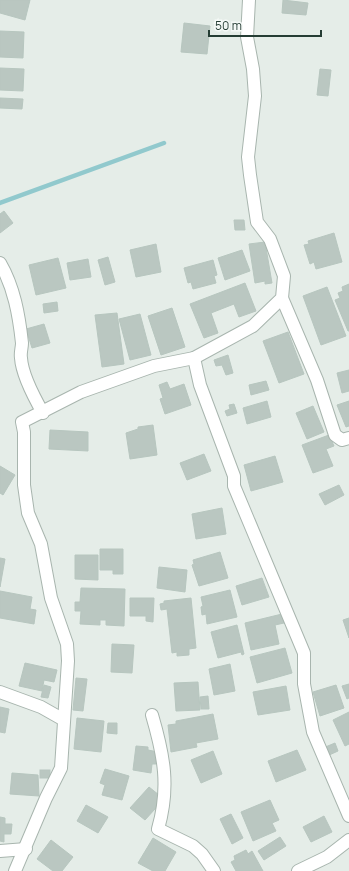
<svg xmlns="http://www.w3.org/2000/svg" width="349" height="871" viewBox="0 0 349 871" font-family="Manrope,sans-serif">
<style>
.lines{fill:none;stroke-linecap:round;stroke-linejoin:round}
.stream{stroke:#91c9cd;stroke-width:4.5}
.building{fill:#bac7c1;stroke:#b7c6bf}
.minor-casing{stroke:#a8b5ae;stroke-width:14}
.minor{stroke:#fff;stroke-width:12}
</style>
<rect width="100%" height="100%" fill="#e5ede8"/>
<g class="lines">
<!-- stream -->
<polyline class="stream" points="0,203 164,143"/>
</g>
<!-- building -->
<g class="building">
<polygon points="0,0 30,0 25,20 0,13"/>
<polygon points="283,0 308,3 306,15 282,13"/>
<polygon points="184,23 210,26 207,54 181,52"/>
<polygon points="0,31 24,32 23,58 0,57"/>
<polygon points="0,68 24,69 23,91 0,90"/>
<polygon points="320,69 331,70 328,96 317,95"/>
<polygon points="0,98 23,99 22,109 0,108"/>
<polygon points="4,211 13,223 0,233 0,214"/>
<polygon points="234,220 244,220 245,230 235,230"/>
<polygon points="334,233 342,262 316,269 314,262 310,264 304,245 309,244 308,241"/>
<polygon points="265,242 272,283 265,284 265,281 255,283 249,244"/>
<polygon points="156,244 161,272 136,277 130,250"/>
<polygon points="242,250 250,271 225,280 218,258"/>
<polygon points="108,257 115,282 105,285 98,260"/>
<polygon points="58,258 66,288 36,295 29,265"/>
<polygon points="88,259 91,277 70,280 67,263"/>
<polygon points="213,260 217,275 214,276 216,283 193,289 191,282 188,283 184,268"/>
<polygon points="245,283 256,311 239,317 234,304 211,313 218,333 204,338 190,304"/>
<polygon points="349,284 349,331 348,331 335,300 340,298 338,293 343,291 342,287"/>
<polygon points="327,287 346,336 321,345 303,296"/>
<polygon points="57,302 58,311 44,313 43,304"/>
<polygon points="172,308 185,347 161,355 148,316"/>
<polygon points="117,313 124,364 102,367 95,315"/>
<polygon points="140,314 151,355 130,360 119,319"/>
<polygon points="44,324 50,343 32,348 26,329"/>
<polygon points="288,332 304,374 279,383 263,341"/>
<polygon points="228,355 233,373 226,375 222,365 216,366 214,360"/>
<polygon points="349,370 349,391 342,393 337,373"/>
<polygon points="266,381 269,390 251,395 249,385"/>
<polygon points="167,382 170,389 184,384 191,405 165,414 160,399 163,398 159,385"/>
<polygon points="267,401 271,417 247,424 243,408"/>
<polygon points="349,401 349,426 346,427 337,405"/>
<polygon points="234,404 237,413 227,416 225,411 230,409 229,405"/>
<polygon points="313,406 324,432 307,439 296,413"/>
<polygon points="153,425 157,455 130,459 126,433 138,429 138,427"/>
<polygon points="50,430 88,432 88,451 49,449"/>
<polygon points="329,435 334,446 326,449 333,466 313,473 302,445"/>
<polygon points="204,454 211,471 187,480 180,463"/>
<polygon points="275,456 283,482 251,491 244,465"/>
<polygon points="0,466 15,475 3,495 0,493"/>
<polygon points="339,485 344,495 325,505 319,494"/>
<polygon points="222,508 226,534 196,539 192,514"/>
<polygon points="100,549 123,549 123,574 113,574 113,570 100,570"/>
<polygon points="220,552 228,578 199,586 192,565 194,564 193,560"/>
<polygon points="75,555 98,555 98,580 75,579"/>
<polygon points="0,558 5,559 0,587"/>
<polygon points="159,567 187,570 185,592 157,588"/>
<polygon points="262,578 269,597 242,605 236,586"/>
<polygon points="81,588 125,589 124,626 106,625 106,620 100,620 100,625 80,624 81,611 75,611 75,602 80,602"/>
<polygon points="230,590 237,617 207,624 206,614 202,615 201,607 203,606 201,597"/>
<polygon points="0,591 32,597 30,609 36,610 34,624 0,618"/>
<polygon points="130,598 154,598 153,622 146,621 146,616 130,616"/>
<polygon points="191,598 196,648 189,649 189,655 177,656 177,652 172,653 167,609 161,610 160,604 164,603 164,601"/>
<polygon points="282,614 284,623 275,625 279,644 251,650 245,623"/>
<polygon points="349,618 349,638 343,620"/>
<polygon points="237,625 244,654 242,655 241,652 218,658 211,632"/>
<polygon points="112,644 134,645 132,673 111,672"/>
<polygon points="285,648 292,673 257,683 250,657"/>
<polygon points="25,663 57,670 54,682 44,680 42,691 19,686"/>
<polygon points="230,664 235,691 214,695 209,669"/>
<polygon points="76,678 87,679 83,711 73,710"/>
<polygon points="198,682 200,710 176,711 174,683"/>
<polygon points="349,684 349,698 347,699 342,686"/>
<polygon points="44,685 51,687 48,698 41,697"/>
<polygon points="336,685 344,708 320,716 313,692"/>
<polygon points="286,686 290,710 258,715 253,692"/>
<polygon points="208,696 209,709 201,709 200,697"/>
<polygon points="0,707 9,709 5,733 0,732"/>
<polygon points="349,712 349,744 345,746 333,720"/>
<polygon points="213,714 218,739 196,743 197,747 171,752 168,725 176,724 176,721"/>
<polygon points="77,718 104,721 101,752 74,749"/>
<polygon points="108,723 117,723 117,734 107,733"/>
<polygon points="335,743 338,751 327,756 323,748"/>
<polygon points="136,746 148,747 148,750 158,752 156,764 152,764 151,773 133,770"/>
<polygon points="297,750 306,770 276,782 268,761"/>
<polygon points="213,751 222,774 201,783 191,760"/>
<polygon points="105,769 129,776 122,800 102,795 105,785 100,783"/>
<rect x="40" y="770" width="10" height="8"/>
<polygon points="12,773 38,775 39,796 10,794"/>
<polygon points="149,787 164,799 145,820 130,808"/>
<polygon points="270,800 279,820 272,823 276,831 253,841 241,812"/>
<polygon points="86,805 108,817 98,833 77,821"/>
<polygon points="231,814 243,838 232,844 220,819"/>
<polygon points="324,816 332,832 311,842 303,827"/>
<polygon points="0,817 5,818 5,824 12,824 11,834 4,834 4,842 0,841"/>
<polygon points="280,837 286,846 264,860 258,851"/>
<polygon points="153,838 176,852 165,871 153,871 138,863"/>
<polygon points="51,840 73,857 62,871 53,871 37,859"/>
<polygon points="246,850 248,854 252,851 263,871 236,871 231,862 235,860 234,856"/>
</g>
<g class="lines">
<!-- minor casing -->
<g class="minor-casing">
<g id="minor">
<polyline points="249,0 247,37 253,69 255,96 248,157 250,175 257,222 270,239 284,276 282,298 253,326 194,358 200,385 234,476 234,486 304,653 304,684 313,732 349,816"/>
<path d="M0,263C14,287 19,315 22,343C22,348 20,353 21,358C22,374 35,399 43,413"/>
<polyline points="282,298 317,380 335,435 342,440 349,438"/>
<polyline points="0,692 41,707 64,720"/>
<path d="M152,715C164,756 170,787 158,829L193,846L202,854L214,871"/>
<polyline points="0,851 26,849"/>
<polyline points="15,871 46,798 61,768 68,661 67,644 51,598 41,544 28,513 24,485 24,432 22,422 81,392 154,366 194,358"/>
<polyline points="298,871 327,857 349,840"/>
</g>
</g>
<!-- minor -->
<use href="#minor" class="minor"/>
</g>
<!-- scale -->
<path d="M209 30v6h112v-6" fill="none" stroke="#253d34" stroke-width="2"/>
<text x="215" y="30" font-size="12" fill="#253d34" stroke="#f5f9f7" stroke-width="3" paint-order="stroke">50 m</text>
</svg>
